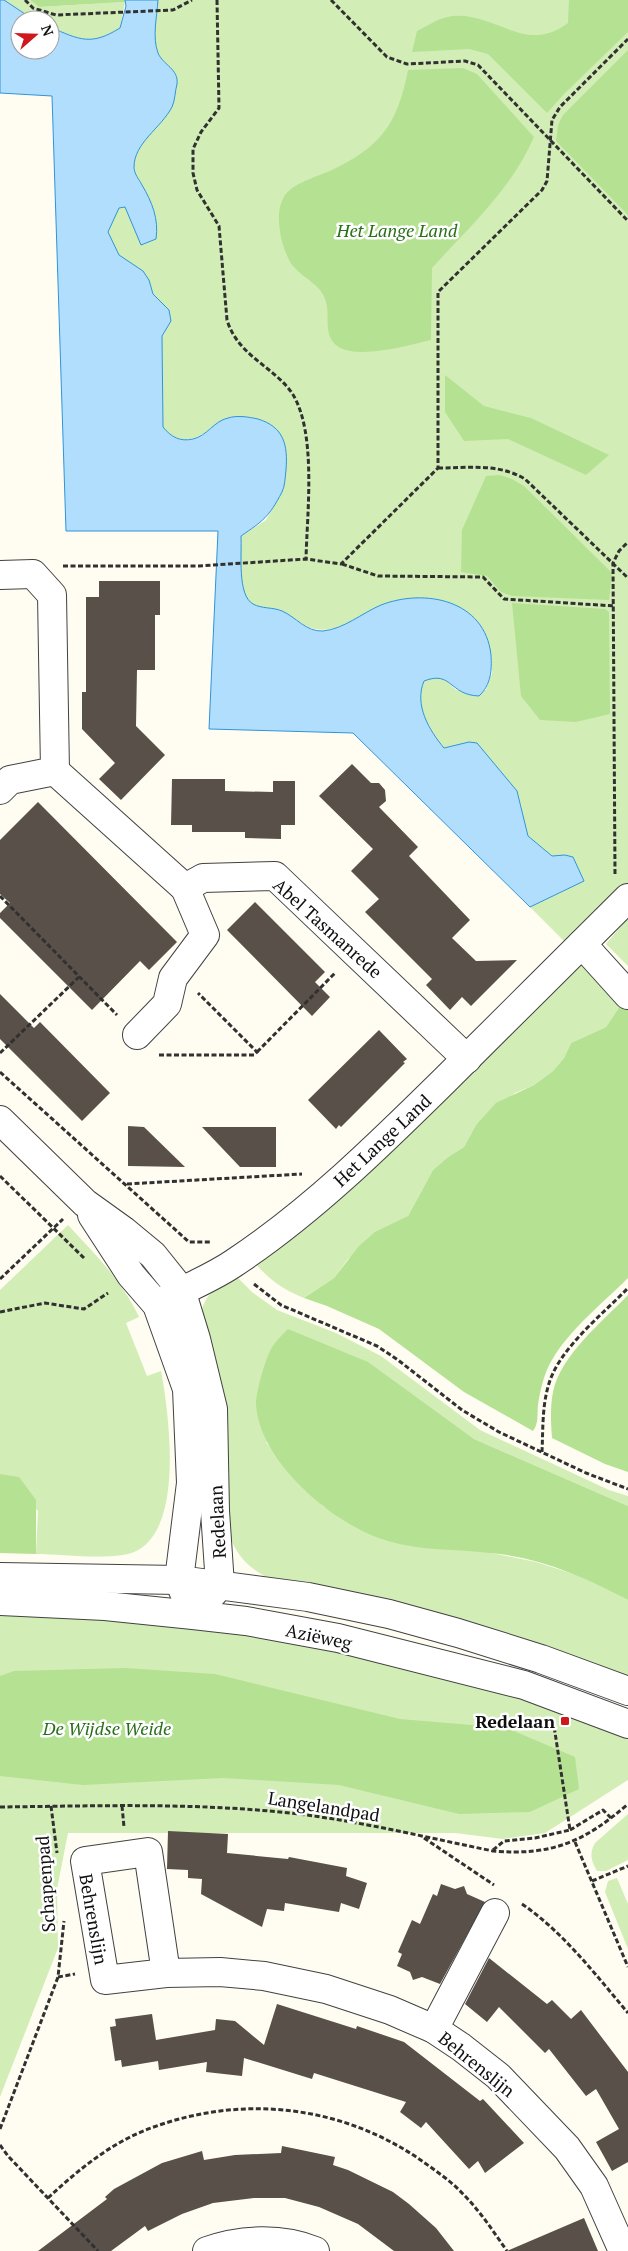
<svg xmlns="http://www.w3.org/2000/svg" width="628" height="2251" viewBox="0 0 628 2251" font-family="'PT Serif',serif">
<style>
.green{fill:#d2eeb6}
.forest{fill:#b5e193}
.water{fill:#b0defc;stroke:#2f94db}
.building{fill:#59504a}
.lines{fill:none;stroke-linecap:round;stroke-linejoin:round}
.minor-casing{stroke:#424242;stroke-width:30}
.path{stroke:#313131;stroke-width:3;stroke-dasharray:5 2.5;stroke-linecap:butt}
.minor{stroke:#fff;stroke-width:28}
.poi-dot{fill:#cf171d;stroke:#fff;stroke-width:2}
.labels{text-anchor:middle;dominant-baseline:central;stroke-width:5;stroke-linejoin:round;paint-order:stroke}
.park-label{font-size:18px;font-style:italic;fill:#286f18;stroke:#fff}
.street-label{font-size:18px;fill:#0f0f0f;stroke:#fff}
.poi-label{font-size:18px;font-weight:bold;fill:#0f0f0f;stroke:#fff;text-anchor:end}
</style>
<rect width="100%" height="100%" fill="#fffdf1"/>
<!-- green -->
<g class="green">
<path d="M4,0H30L39,7L125,2L120,28C91,46 81,40 50,27V20H34Z"/>
<path d="M149,0H628V914L566,943L530,907L584,881L573,857L565,855L552,856L528,836L523,821L521,804L469,742L444,748C429,730 414,705 424,681C439,675 445,678 456,690H486L492,673L491,652L381,605C360,618 331,638 306,626C298,622 289,613 280,611C269,608 253,609 245,597C238,587 242,549 241,536L266,520L284,488L212,427C196,442 177,445 163,427L162,336L98,235Z"/>
<polygon points="628,918 628,966 606,944"/>
<path d="M582,959L622,1003L606,1027L571,1043L564,1058L553,1071L534,1085L515,1093L476,1125L464,1147L448,1157L433,1170L408,1216L348,1259L334,1278L304,1298C284,1290 269,1280 255,1263Z"/>
<path d="M68,1225C95,1254 122,1281 139,1317L126,1323L147,1376L161,1371C169,1413 185,1531 134,1552C113,1561 61,1554 36,1554L38,1511L0,1474V1290Z"/>
<path d="M235,1275L252,1292L277,1310L336,1333L381,1356L480,1430L609,1490L628,1496V1506L474,1439L431,1409L266,1442L290,1474L324,1507L492,1553L536,1562L586,1578L628,1600V1679L266,1577C246,1566 235,1553 228,1531L201,1314C205,1293 218,1286 235,1275Z"/>
<polygon points="0,1607 80,1618 235,1629 323,1644 563,1709 628,1734 628,1780 545,1833 503,1839 455,1833 68,1833 57,1889 58,1948 0,2097"/>
<path d="M628,1814V1860L606,1871H597C591,1861 589,1853 595,1843Z"/>
<polygon points="617,1878 628,1904 628,1949 605,1892 608,1881"/>
</g>
<!-- forest -->
<g class="forest">
<polygon points="30,0 125,0 125,2 39,7"/>
<path d="M569,0H628V32L564,94L547,113L488,54L469,49L412,52L417,31C429,25 440,17 453,16C498,13 525,55 568,23Z"/>
<polygon points="628,50 628,215 556,141 558,125 563,115"/>
<path d="M463,68L477,74L534,137C511,190 470,226 432,268L431,340C409,345 349,363 333,342C324,330 330,315 326,302C322,285 304,279 293,266C287,259 281,241 280,231C278,219 278,206 285,195C295,182 317,177 332,170C348,162 363,154 376,141C395,123 403,96 408,70Z"/>
<polygon points="445,375 484,406 531,418 609,455 586,475 508,439 464,441 445,412"/>
<polygon points="500,475 512,479 524,486 612,573 609,600 512,596 501,592 487,576 461,572 462,530 486,476"/>
<polygon points="512,603 605,609 609,612 610,714 576,722 540,720 521,696"/>
<path d="M622,1003L628,1010V1278C603,1303 570,1329 552,1360C544,1373 540,1391 538,1405C537,1414 539,1423 533,1431L464,1392L379,1329L327,1306L304,1298L334,1278L359,1246L375,1232L408,1216L433,1170L448,1157L464,1147L476,1125L496,1103L534,1085L553,1071L564,1058L571,1043L606,1027Z"/>
<path d="M628,1295V1472L605,1464L552,1438C551,1423 550,1407 553,1392C560,1356 603,1321 628,1295Z"/>
<path d="M288,1329L368,1362L474,1439L628,1506V1600C585,1577 539,1557 490,1553C456,1549 421,1551 388,1541C335,1526 259,1462 256,1404C256,1392 265,1360 271,1349C275,1342 282,1335 288,1329Z"/>
<polygon points="0,1474 19,1477 36,1500 36,1554 0,1553"/>
<polygon points="125,1668 215,1674 400,1719 507,1728 575,1757 579,1789 530,1812 459,1814 339,1785 223,1778 83,1785 0,1776 0,1676 14,1671"/>
</g>
<!-- water -->
<path class="water" d="M0,0H4L34,20H20V50H50V27C80,40 91,46 120,28L126,6L125,0H158C157,17 152,37 158,53C163,65 179,69 177,84C175,91 175,101 172,107C161,128 134,143 134,167C134,174 139,179 142,185C152,202 159,219 156,239L141,245L125,207L119,208L108,232L119,255L143,271L149,280L153,294L169,310L171,321L162,336L163,427C171,437 180,442 193,439C207,436 214,421 228,418C237,415 249,417 258,419C284,427 288,445 286,470C285,478 285,486 282,492C269,517 263,521 241,536C242,554 237,595 253,604C262,609 273,607 282,611C296,617 306,632 323,631C344,629 362,613 381,605C425,588 485,600 491,655C492,670 491,685 479,696C449,695 452,670 424,681C414,705 429,730 444,748L469,742L477,743L517,791L528,836L552,856L565,855L573,857L584,881L530,907L353,733L209,729L218,531H66L52,96L0,93Z"/>
<!-- building -->
<g class="building">
<polygon points="99,581 160,581 160,615 155,615 155,670 137,670 136,726 165,755 121,800 99,779 115,763 82,729 82,692 86,692 86,597 99,597"/>
<polygon points="352,764 371,783 379,783 385,790 386,801 379,807 418,847 409,856 470,920 452,938 476,961 517,960 471,1006 462,997 450,1010 426,985 432,979 365,912 379,899 351,871 373,849 319,796"/>
<polygon points="172,779 225,779 225,791 273,792 273,781 295,781 295,825 281,825 281,839 245,838 245,832 192,832 192,825 171,825"/>
<polygon points="38,802 177,942 149,970 140,961 92,1010 0,918 0,913 10,903 0,894 0,840"/>
<polygon points="255,902 325,972 315,982 330,997 312,1016 227,930"/>
<polygon points="0,994 34,1028 40,1022 110,1093 82,1121 0,1039"/>
<polygon points="379,1030 407,1059 403,1062 405,1063 341,1127 339,1125 336,1129 308,1100"/>
<polygon points="128,1126 144,1127 185,1167 128,1166"/>
<polygon points="202,1127 276,1127 276,1167 240,1167"/>
<polygon points="168,1831 228,1834 227,1853 288,1859 289,1857 347,1868 346,1876 367,1883 359,1909 341,1903 339,1912 285,1903 284,1911 267,1909 262,1927 201,1894 202,1879 188,1878 188,1870 167,1869"/>
<polygon points="441,1884 455,1889 464,1886 467,1894 485,1902 440,1984 422,1977 413,1980 410,1972 397,1966 402,1954 398,1952 412,1920 420,1924 433,1894 437,1896"/>
<polygon points="489,1958 547,2004 552,2000 571,2019 581,2010 628,2072 628,2162 612,2171 596,2142 619,2129 596,2089 586,2096 549,2049 545,2053 499,2007 487,2022 465,2004"/>
<polygon points="277,2004 356,2029 357,2026 404,2042 480,2101 483,2099 524,2143 485,2173 478,2161 469,2169 426,2122 421,2128 400,2112 406,2102 314,2073 312,2079 244,2058 242,2076 206,2072 207,2062 159,2070 158,2061 122,2067 121,2060 115,2061 110,2027 116,2026 115,2019 152,2014 156,2040 215,2030 216,2019 235,2021 264,2045"/>
<polygon points="282,2146 335,2157 333,2165 348,2170 393,2192 409,2204 436,2228 454,2251 394,2251 358,2224 319,2207 285,2198 254,2198 213,2203 182,2214 148,2231 145,2226 111,2251 38,2251 107,2199 105,2197 114,2189 162,2163 202,2151 204,2160 235,2155 281,2153"/>
<polygon points="584,2218 598,2251 507,2251"/>
</g>
<g class="lines">
<!-- minor casing -->
<g class="minor-casing">
<g id="minor">
<polyline points="0,575 33,574 52,595 55,771 10,780 0,790"/>
<polyline points="55,771 185,888"/>
<polyline points="582,944 628,995"/>
<polyline points="137,1035 167,1004 173,978 205,935 185,888 203,878 275,876 467,1059"/>
<polyline points="0,1120 85,1203 124,1231 153,1255 181,1290 196,1339 213,1409 215,1511 220,1585 208,1599"/>
<polyline points="92,1215 131,1275 157,1305 187,1389 191,1483 179,1580 186,1598"/>
<path d="M157,1305C182,1289 209,1280 234,1263C311,1212 379,1145 445,1080C506,1019 567,959 628,898"/>
<polyline points="0,1577 179,1580 308,1597 389,1614 458,1633 541,1659 628,1691"/>
<polyline points="0,1601 105,1606 193,1615 246,1621 338,1638 524,1685 628,1724"/>
<polyline points="166,1973 148,1852 85,1861 105,1980 166,1973 220,1972 264,1976 326,1989 390,2010 434,2029 461,2047 498,2076 567,2148 594,2186 623,2251"/>
<polyline points="434,2029 495,1913"/>
<path d="M207,2251C240,2239 282,2237 315,2251"/>
</g>
</g>
<!-- path -->
<g class="path">
<polyline points="25,0 33,8 56,15 173,10 192,0"/>
<path d="M217,0L219,108L201,132L193,149V173L197,190L219,226L227,320C238,356 273,366 292,393C317,432 307,513 306,559"/>
<polyline points="331,0 387,57 407,64 465,61 478,65 628,221"/>
<path d="M438,468C469,468 498,463 525,479L628,578"/>
<polyline points="342,564 378,576 483,577 504,599 615,606"/>
<polyline points="63,566 199,566 306,559 341,564 438,468 438,292 542,190 547,181 552,120 560,107 628,39"/>
<polyline points="615,874 613,563 619,551 628,542"/>
<polyline points="0,896 117,1015"/>
<polyline points="257,1052 336,972"/>
<polyline points="0,1053 79,977"/>
<polyline points="159,1055 254,1055 257,1052 198,993"/>
<polyline points="0,1072 189,1242 211,1242"/>
<polyline points="0,1176 84,1258"/>
<polyline points="127,1184 302,1174"/>
<polyline points="0,1279 63,1219"/>
<polyline points="254,1284 281,1305 377,1346 398,1360 462,1410 499,1432 586,1473 628,1489"/>
<polyline points="0,1312 45,1303 84,1309 108,1293"/>
<path d="M542,1452C543,1431 542,1408 548,1387C557,1350 602,1315 628,1288"/>
<polyline points="51,1806 57,1853"/>
<polyline points="122,1806 124,1827"/>
<path d="M0,1807C90,1806 180,1803 269,1811C344,1817 419,1836 493,1851C552,1856 584,1842 628,1804"/>
<polyline points="570,1830 603,1810 611,1818"/>
<polyline points="424,1838 494,1885"/>
<polyline points="575,1842 628,1967"/>
<polyline points="493,1850 504,1841 535,1838 570,1830 554,1726"/>
<polyline points="592,1881 628,1866"/>
<path d="M522,1904C563,1932 596,1975 628,2013"/>
<polyline points="58,1977 75,1974"/>
<polyline points="0,2129 58,1977 64,1921"/>
<polyline points="0,2145 8,2156 98,2251"/>
<path d="M48,2198C78,2170 112,2142 151,2128C242,2094 342,2105 422,2161C436,2171 451,2181 463,2194C480,2211 493,2231 507,2251"/>
</g>
<!-- minor -->
<use href="#minor" class="minor"/>
</g>
<!-- markers -->
<rect class="poi-dot" x="560" y="1716" width="10" height="10" rx="2.5"/>
<g class="labels">
<!-- park labels -->
<g class="park-label">
<text x="397" y="230">Het Lange Land</text>
<text x="107" y="1728">De Wijdse Weide</text>
</g>
<!-- street labels -->
<g class="street-label">
<text transform="translate(328 928) rotate(42)">Abel Tasmanrede</text>
<text transform="translate(382 1140) rotate(-43)">Het Lange Land</text>
<text transform="translate(217 1522) rotate(-93)">Redelaan</text>
<text transform="translate(319 1636) rotate(12)">Aziëweg</text>
<text transform="translate(324 1806) rotate(9)">Langelandpad</text>
<text transform="translate(45 1884) rotate(-94)">Schapenpad</text>
<text transform="translate(94 1919) rotate(80)">Behrenslijn</text>
<text transform="translate(477 2064) rotate(39)">Behrenslijn</text>
</g>
<!-- poi labels -->
<g class="poi-label">
<text x="555" y="1721">Redelaan</text>
</g>
</g>
<!-- north arrow -->
<g transform="translate(35 35) rotate(70)"><circle r="24" fill="#ffffff" stroke="#9f9f9f"/>
<path d="M0-4L9 19L0 12L-9 19Z" fill="#cf171d"/>
<text y="-8" font-size="14" font-weight="bold" text-anchor="middle" fill="#0f0f0f">N</text>
</g>
</svg>
